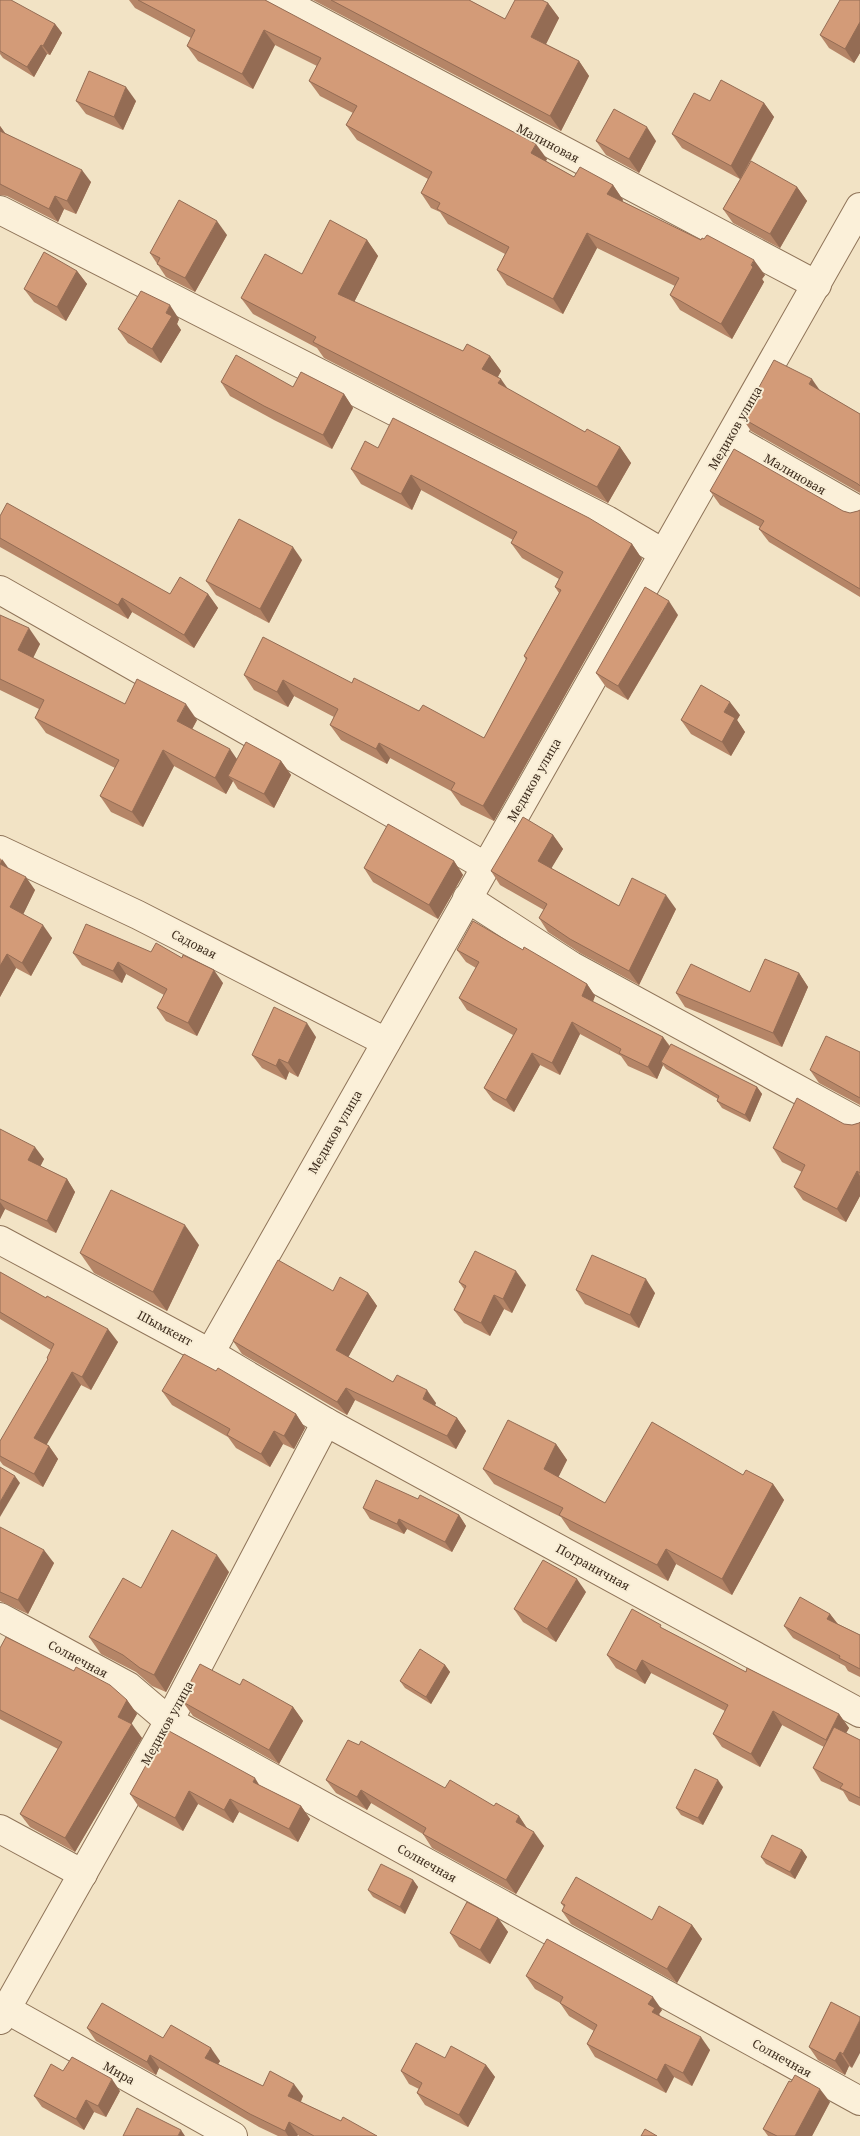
<svg xmlns="http://www.w3.org/2000/svg" width="860" height="2136" viewBox="0 0 860 2136" font-family="'Noto Serif',serif">
<style>
.lines{fill:none;stroke-linecap:round;stroke-linejoin:round}
.street-casing{stroke:#8f7459;stroke-width:30}
.street{stroke:#fbf0d9;stroke-width:28}
.wall{fill:#b58567}
.shaded-wall{fill:#946c54}
.building{fill:#d39b78;stroke:#946c54}
.labels{text-anchor:middle;dominant-baseline:central;stroke-width:4;stroke-linejoin:round;paint-order:stroke}
.street-label{font-size:12px;fill:#3e2d1e;stroke:#f8edd5}
</style>
<rect width="100%" height="100%" fill="#f2e3c5"/>
<g class="lines">
<!-- street casing -->
<g class="street-casing">
<g id="street">
<polyline points="280,0 817,285"/>
<polyline points="0,210 607,520 663,553"/>
<polyline points="730,437 860,511"/>
<polyline points="0,590 485,866"/>
<polyline points="0,850 138,915 386,1042"/>
<polyline points="467,898 572,966 860,1123"/>
<polyline points="0,1240 210,1353 326,1422 860,1713"/>
<polyline points="210,1353 860,207"/>
<polyline points="0,1617 128,1686 169,1721 860,2101"/>
<polyline points="0,1829 83,1874"/>
<polyline points="6,2009 233,2136"/>
<polyline points="0,2020 169,1721 326,1422"/>
</g>
</g>
<!-- street -->
<use href="#street" class="street"/>
</g>
<!-- wall -->
<g class="wall">
<polygon points="0,0 55,24 62,33 50,55 47,54 34,77 3,58 0,54"/>
<polygon points="129,0 265,0 547,159 546,161 574,177 613,185 623,200 622,201 765,275 762,279 764,282 732,339 680,310 670,295 675,286 597,248 563,314 507,285 497,270 505,254 448,224 440,212 431,208 421,193 428,179 357,140 346,125 353,113 320,96 309,81 317,66 275,45 253,89 198,61 187,46 191,38 135,8"/>
<polygon points="313,0 469,0 505,19 548,3 559,18 546,44 579,61 589,76 561,131"/>
<polygon points="860,0 860,53 854,63 829,48 820,35"/>
<polygon points="76,101 136,101 123,130 86,114"/>
<polygon points="710,101 764,103 774,117 742,177 797,187 807,201 780,248 733,223 723,209 740,179 682,148 672,134"/>
<polygon points="0,126 5,133 91,182 76,214 64,209 58,222 7,196 0,195"/>
<polygon points="596,141 656,141 639,173 606,155"/>
<polygon points="227,235 195,292 166,277 150,253"/>
<polygon points="367,240 378,256 354,302 463,351 490,356 501,371 498,377 508,389 585,432 620,447 631,463 608,503 324,358 317,348 253,314 241,298 302,274"/>
<polygon points="77,271 87,284 66,321 34,302 24,289"/>
<polygon points="179,319 177,324 181,330 161,363 128,343 118,329"/>
<polygon points="221,382 344,394 353,408 332,449 274,420 230,396"/>
<polygon points="819,390 860,414 860,493 751,431 742,418"/>
<polygon points="378,448 632,544 642,559 494,821 461,805 451,791 390,758 387,764 341,740 330,725 334,717 294,696 288,707 254,690 244,675 352,683 484,738 526,660 524,656 559,593 555,587 559,579 522,558 511,543 513,540 421,490 412,510 361,484 351,469"/>
<polygon points="710,491 843,511 850,513 858,511 860,510 860,597 769,542 759,529 760,527 720,505"/>
<polygon points="0,516 170,594 208,594 218,608 194,648 132,612 128,619 0,547"/>
<polygon points="302,560 269,623 216,595 206,581"/>
<polygon points="0,615 40,644 33,658 125,704 197,720 192,729 237,759 281,761 291,775 274,808 238,789 233,781 226,794 174,766 143,827 111,812 100,796 115,768 46,733 35,718 39,709 0,690"/>
<polygon points="678,615 628,700 606,687 596,673"/>
<polygon points="740,715 737,720 745,732 731,756 691,734 681,720"/>
<polygon points="553,835 563,849 551,868 619,906 676,909 639,985 580,953 548,932 539,918 544,910 500,885 491,871"/>
<polygon points="0,858 8,868 35,890 23,914 52,938 31,976 16,968 0,997"/>
<polygon points="454,861 463,875 438,919 373,882 364,868"/>
<polygon points="457,950 523,950 587,984 595,996 593,1002 663,1037 670,1046 757,1087 762,1094 750,1122 722,1108 717,1101 718,1099 666,1069 663,1065 657,1079 628,1066 621,1056 580,1034 560,1075 540,1065 514,1112 493,1100 484,1088 513,1035 467,1010 459,998 476,968 466,962"/>
<polygon points="73,953 223,983 197,1036 166,1021 157,1008 164,995 126,974 122,983 82,965"/>
<polygon points="799,973 808,987 782,1047 685,1007 676,993 750,992"/>
<polygon points="316,1037 298,1077 289,1072 286,1080 262,1068 252,1055"/>
<polygon points="860,1052 860,1105 819,1083 810,1070"/>
<polygon points="860,1122 860,1196 846,1222 803,1200 794,1187 802,1172 782,1162 773,1148 844,1124 852,1125 859,1123"/>
<polygon points="0,1129 44,1159 40,1166 67,1179 75,1192 56,1233 5,1209 0,1219"/>
<polygon points="199,1245 167,1311 94,1273 80,1253"/>
<polygon points="0,1272 118,1342 91,1390 81,1385 46,1444 49,1446 58,1459 43,1487 3,1465 0,1461 0,1456 48,1359 47,1358 51,1350 0,1319"/>
<polygon points="459,1282 526,1285 512,1313 504,1309 490,1336 464,1323 454,1310 464,1289"/>
<polygon points="576,1290 655,1293 639,1328 585,1304"/>
<polygon points="333,1291 368,1293 377,1306 348,1357 393,1382 436,1403 435,1405 457,1418 466,1431 456,1449 355,1400 347,1415 242,1354 233,1341"/>
<polygon points="216,1371 296,1414 305,1428 294,1449 283,1444 270,1467 236,1448 228,1437 172,1405 162,1391"/>
<polygon points="556,1444 567,1460 558,1477 605,1503 743,1475 773,1484 784,1500 732,1595 676,1564 668,1581 570,1530 561,1517 494,1484 483,1469"/>
<polygon points="418,1499 459,1515 466,1526 452,1552 407,1529 404,1534 370,1519 363,1508"/>
<polygon points="0,1528 54,1563 28,1614 0,1601"/>
<polygon points="229,1572 166,1692 152,1686 136,1672 101,1654 89,1637 141,1588"/>
<polygon points="586,1592 556,1642 523,1622 514,1609"/>
<polygon points="830,1614 838,1624 860,1635 860,1677 848,1671 845,1666 793,1638 784,1626"/>
<polygon points="664,1629 746,1672 839,1714 849,1728 846,1733 860,1740 860,1806 849,1801 843,1791 821,1781 813,1768 824,1747 782,1725 760,1767 722,1747 713,1734 725,1711 651,1673 645,1684 616,1668 607,1655"/>
<polygon points="0,1648 127,1700 137,1714 131,1724 142,1738 75,1852 30,1827 20,1814 58,1749 0,1719"/>
<polygon points="445,1665 450,1672 431,1704 405,1688 400,1681"/>
<polygon points="240,1685 293,1707 303,1721 279,1764 193,1716 183,1702 186,1697 184,1694"/>
<polygon points="326,1780 445,1788 494,1806 519,1816 527,1828 544,1846 516,1894 432,1848 423,1834 371,1803 367,1810 336,1793"/>
<polygon points="259,1785 301,1806 310,1819 298,1842 239,1812 233,1823 198,1804 183,1831 139,1807 130,1794"/>
<polygon points="723,1787 703,1825 681,1815 676,1808"/>
<polygon points="802,1850 807,1857 795,1879 766,1864 761,1857"/>
<polygon points="413,1880 418,1887 405,1914 373,1897 368,1890"/>
<polygon points="561,1903 652,1920 692,1925 702,1939 677,1983 571,1924 562,1911 564,1907"/>
<polygon points="498,1918 508,1932 490,1964 459,1947 450,1933"/>
<polygon points="526,1976 662,2010 659,2014 661,2017 710,2050 692,2086 674,2077 666,2093 595,2057 587,2044 594,2031 569,2016 560,2003 535,1989"/>
<polygon points="831,2002 852,2068 849,2066 845,2075 818,2060 809,2047"/>
<polygon points="87,2028 163,2038 220,2061 218,2064 263,2086 303,2096 301,2102 341,2121 377,2136 299,2136 298,2135 297,2136 278,2136 259,2127 159,2068 156,2075 96,2041"/>
<polygon points="445,2058 486,2065 495,2077 468,2127 425,2105 417,2093 419,2089 409,2084 401,2071"/>
<polygon points="120,2091 106,2117 94,2112 84,2130 42,2107 34,2096"/>
<polygon points="830,2102 812,2136 768,2136 763,2129"/>
</g>
<!-- shaded-wall -->
<g class="shaded-wall">
<polygon points="548,3 559,18 542,52 531,37"/>
<polygon points="860,22 860,53 854,63 845,49"/>
<polygon points="55,24 62,33 50,55 43,46"/>
<polygon points="264,30 275,45 253,89 242,74"/>
<polygon points="41,45 47,54 34,77 27,67"/>
<polygon points="579,61 589,76 561,131 550,116"/>
<polygon points="126,87 136,101 123,130 114,117"/>
<polygon points="764,103 774,117 740,179 731,166"/>
<polygon points="0,126 5,133 0,139"/>
<polygon points="647,127 656,141 639,173 629,159"/>
<polygon points="536,144 547,159 542,168 531,153"/>
<polygon points="82,170 91,182 76,214 67,201"/>
<polygon points="613,185 623,200 618,209 607,194"/>
<polygon points="797,187 807,201 780,248 770,234"/>
<polygon points="55,196 64,209 58,222 49,209"/>
<polygon points="217,221 227,235 195,292 185,278"/>
<polygon points="587,233 597,248 563,314 553,299"/>
<polygon points="367,240 378,256 350,310 338,294"/>
<polygon points="754,260 765,275 762,279 764,282 732,339 721,324"/>
<polygon points="77,271 87,284 66,321 57,307"/>
<polygon points="170,305 179,319 177,324 181,330 161,363 152,349 166,313"/>
<polygon points="490,356 501,371 493,385 482,369"/>
<polygon points="501,379 512,395 498,383"/>
<polygon points="812,379 821,392 809,384"/>
<polygon points="344,394 353,408 332,449 323,435"/>
<polygon points="620,447 631,463 608,503 597,487"/>
<polygon points="411,475 421,490 412,510 401,494"/>
<polygon points="632,544 642,559 494,821 483,806"/>
<polygon points="293,547 302,560 269,623 260,609"/>
<polygon points="208,594 218,608 194,648 184,635"/>
<polygon points="122,598 132,612 128,619 118,605"/>
<polygon points="669,601 678,615 628,700 618,686"/>
<polygon points="29,628 40,644 29,666 18,650"/>
<polygon points="283,680 294,696 288,707 277,692"/>
<polygon points="730,702 740,715 737,720 745,732 731,756 722,742 724,712"/>
<polygon points="186,704 197,720 188,737 177,721"/>
<polygon points="379,743 390,758 387,764 376,749"/>
<polygon points="230,749 241,765 228,776 233,781 226,794 215,778"/>
<polygon points="163,750 174,766 143,827 132,812"/>
<polygon points="281,761 291,775 274,808 264,794"/>
<polygon points="553,835 563,849 548,874 538,861"/>
<polygon points="2,859 12,873 0,864"/>
<polygon points="454,861 463,875 438,919 429,905"/>
<polygon points="26,877 35,890 20,921 10,907"/>
<polygon points="666,895 676,909 639,985 629,971"/>
<polygon points="43,925 52,938 31,976 22,963"/>
<polygon points="7,954 16,968 0,997 0,966"/>
<polygon points="118,962 126,974 122,983 113,971"/>
<polygon points="214,970 223,983 197,1036 188,1023"/>
<polygon points="799,973 808,987 782,1047 773,1033"/>
<polygon points="587,984 595,996 590,1008 582,996"/>
<polygon points="572,1022 580,1034 560,1075 552,1063"/>
<polygon points="307,1023 316,1037 298,1077 288,1063"/>
<polygon points="663,1037 671,1049 661,1062 663,1065 657,1079 648,1067"/>
<polygon points="532,1053 540,1065 514,1112 506,1100"/>
<polygon points="279,1059 289,1072 286,1080 276,1066"/>
<polygon points="757,1087 762,1094 750,1122 745,1115"/>
<polygon points="35,1147 44,1159 37,1173 28,1160"/>
<polygon points="857,1171 860,1176 860,1196 846,1222 837,1209"/>
<polygon points="67,1179 75,1192 56,1233 47,1221"/>
<polygon points="0,1202 5,1209 0,1219"/>
<polygon points="185,1225 199,1245 167,1311 153,1292"/>
<polygon points="516,1271 526,1285 512,1313 503,1299"/>
<polygon points="646,1279 655,1293 639,1328 630,1315"/>
<polygon points="368,1293 377,1306 345,1363 336,1350"/>
<polygon points="494,1295 504,1309 490,1336 481,1323"/>
<polygon points="108,1329 118,1342 91,1390 82,1377"/>
<polygon points="72,1372 81,1385 43,1451 34,1438"/>
<polygon points="346,1388 355,1400 347,1415 337,1402"/>
<polygon points="427,1390 436,1403 432,1412 423,1399"/>
<polygon points="296,1414 305,1428 294,1449 284,1436"/>
<polygon points="457,1418 466,1431 456,1449 447,1436"/>
<polygon points="274,1431 283,1444 270,1467 261,1454"/>
<polygon points="556,1444 567,1460 555,1484 544,1469"/>
<polygon points="49,1446 58,1459 43,1487 34,1474"/>
<polygon points="15,1476 20,1483 0,1517 0,1502"/>
<polygon points="773,1484 784,1500 732,1595 722,1579"/>
<polygon points="459,1515 466,1526 452,1552 445,1542"/>
<polygon points="399,1519 407,1529 404,1534 397,1524"/>
<polygon points="666,1549 676,1564 668,1581 657,1565"/>
<polygon points="44,1550 54,1563 28,1614 18,1600"/>
<polygon points="217,1555 229,1572 166,1692 154,1675"/>
<polygon points="577,1579 586,1592 556,1642 547,1629"/>
<polygon points="830,1614 839,1626 827,1619"/>
<polygon points="642,1660 651,1673 645,1684 636,1671"/>
<polygon points="445,1665 450,1672 431,1704 426,1697"/>
<polygon points="127,1700 137,1714 128,1730 118,1717"/>
<polygon points="293,1707 303,1721 279,1764 269,1750"/>
<polygon points="773,1711 782,1725 760,1767 751,1754"/>
<polygon points="839,1714 849,1728 835,1753 826,1740"/>
<polygon points="132,1724 142,1738 75,1852 65,1838"/>
<polygon points="255,1778 263,1791 253,1782"/>
<polygon points="718,1780 723,1787 703,1825 698,1818"/>
<polygon points="361,1790 371,1803 367,1810 357,1797"/>
<polygon points="189,1791 198,1804 183,1831 175,1818"/>
<polygon points="230,1799 239,1812 233,1823 224,1810"/>
<polygon points="301,1806 310,1819 298,1842 289,1829"/>
<polygon points="519,1816 528,1830 516,1822"/>
<polygon points="534,1832 544,1846 516,1894 506,1880"/>
<polygon points="802,1850 807,1857 795,1879 790,1872"/>
<polygon points="413,1880 418,1887 405,1914 400,1907"/>
<polygon points="498,1918 508,1932 490,1964 480,1950"/>
<polygon points="692,1925 702,1939 677,1983 667,1969"/>
<polygon points="653,1997 662,2010 659,2014 664,2021 652,2012 648,2004"/>
<polygon points="860,2020 860,2053 852,2068 843,2054"/>
<polygon points="701,2037 710,2050 692,2086 683,2073"/>
<polygon points="211,2048 220,2061 214,2071 205,2058"/>
<polygon points="840,2052 849,2066 845,2075 835,2061"/>
<polygon points="150,2055 159,2068 156,2075 147,2062"/>
<polygon points="665,2064 674,2077 666,2093 657,2080"/>
<polygon points="486,2065 495,2077 468,2127 459,2115"/>
<polygon points="112,2079 120,2091 106,2117 98,2106"/>
<polygon points="294,2084 303,2096 297,2109 288,2096"/>
<polygon points="820,2089 830,2102 812,2136 795,2136"/>
<polygon points="86,2100 94,2112 84,2130 76,2119"/>
<polygon points="289,2122 298,2135 297,2136 288,2136 285,2131"/>
<polygon points="181,2130 185,2136 178,2136"/>
</g>
<!-- building -->
<g class="building">
<polygon points="0,0 11,0 55,24 43,46 41,45 27,67 0,51"/>
<polygon points="138,0 265,0 536,144 531,153 574,177 580,167 613,185 607,194 701,240 702,238 704,239 707,235 754,260 751,265 753,267 721,324 670,295 679,278 587,233 553,299 497,270 509,247 437,209 440,203 421,193 432,172 346,125 357,106 309,81 321,58 264,30 242,74 187,46 195,30"/>
<polygon points="331,0 469,0 505,19 515,0 542,0 548,3 531,37 579,61 550,116"/>
<polygon points="840,0 860,0 860,22 845,49 820,35"/>
<polygon points="89,71 126,87 114,117 76,101"/>
<polygon points="721,80 764,103 731,166 672,134 694,93 710,101"/>
<polygon points="614,109 647,127 629,159 596,141"/>
<polygon points="0,131 82,170 67,201 55,196 49,209 0,184"/>
<polygon points="751,161 797,187 770,234 723,209"/>
<polygon points="179,200 217,221 185,278 157,264 160,258 150,253"/>
<polygon points="330,220 367,240 338,294 463,351 467,344 490,356 482,369 501,379 498,383 585,432 587,429 620,447 597,487 313,342 316,337 241,298 265,254 302,274"/>
<polygon points="44,252 77,271 57,307 24,289"/>
<polygon points="141,291 170,305 166,313 172,316 152,349 118,329"/>
<polygon points="236,355 293,387 301,372 344,394 323,435 264,406 221,382"/>
<polygon points="774,360 812,379 809,384 860,414 860,486 858,484 742,418"/>
<polygon points="393,418 589,518 632,544 483,806 451,790 455,783 379,743 376,749 330,725 338,709 283,680 277,692 244,675 263,637 352,683 354,678 419,711 423,705 484,738 527,658 524,656 561,590 555,587 563,572 511,543 517,532 411,475 401,494 351,469 365,441 378,448"/>
<polygon points="734,449 843,511 850,513 858,511 860,510 860,589 759,529 764,521 710,491"/>
<polygon points="7,503 170,594 180,577 208,594 184,635 122,598 118,605 0,538 0,516"/>
<polygon points="239,519 293,547 260,609 206,581"/>
<polygon points="645,587 669,601 618,686 596,673"/>
<polygon points="0,615 29,628 18,650 125,704 137,679 186,704 177,721 230,749 215,778 163,750 132,812 100,796 119,760 35,718 44,700 0,679"/>
<polygon points="701,685 730,702 724,712 735,718 722,742 681,720"/>
<polygon points="246,742 281,761 264,794 228,776"/>
<polygon points="523,817 553,835 538,861 619,906 632,878 666,895 629,971 570,939 539,918 547,904 491,871"/>
<polygon points="388,824 454,861 429,905 364,868"/>
<polygon points="0,864 26,877 10,907 43,925 22,963 7,954 0,966"/>
<polygon points="473,921 523,950 524,947 587,984 582,996 663,1037 648,1067 619,1053 621,1049 572,1022 552,1063 532,1053 506,1100 484,1088 517,1029 459,998 479,962 457,950"/>
<polygon points="86,924 151,952 156,943 182,958 183,955 214,970 188,1023 157,1008 167,989 118,962 113,971 73,953"/>
<polygon points="765,959 799,973 773,1033 676,993 691,964 750,992"/>
<polygon points="274,1007 307,1023 288,1063 279,1059 276,1066 252,1055"/>
<polygon points="826,1036 860,1052 860,1098 810,1070"/>
<polygon points="671,1044 757,1087 745,1115 717,1101 719,1096 661,1062"/>
<polygon points="797,1098 844,1124 852,1125 859,1123 860,1122 860,1173 857,1171 837,1209 794,1187 805,1165 773,1148"/>
<polygon points="0,1129 35,1147 28,1160 67,1179 47,1221 0,1199"/>
<polygon points="111,1190 185,1225 153,1292 80,1253"/>
<polygon points="475,1251 516,1271 503,1299 494,1295 481,1323 454,1310 466,1286 459,1282"/>
<polygon points="592,1255 646,1279 630,1315 576,1290"/>
<polygon points="278,1260 333,1291 340,1277 368,1293 336,1350 393,1382 397,1375 427,1390 423,1399 457,1418 447,1436 346,1388 337,1402 233,1341"/>
<polygon points="0,1272 46,1298 47,1296 108,1329 82,1377 72,1372 34,1438 49,1446 34,1474 0,1456 0,1441 48,1359 47,1358 54,1344 0,1312"/>
<polygon points="184,1354 216,1371 218,1368 296,1414 284,1436 274,1431 261,1454 227,1435 230,1429 162,1391"/>
<polygon points="508,1420 556,1444 544,1469 605,1503 652,1422 743,1475 746,1470 773,1484 722,1579 666,1549 657,1565 559,1515 563,1508 483,1469"/>
<polygon points="0,1467 15,1476 0,1502"/>
<polygon points="376,1480 418,1499 420,1495 459,1515 445,1542 399,1519 397,1524 363,1508"/>
<polygon points="0,1527 44,1550 18,1600 0,1592"/>
<polygon points="172,1530 217,1555 154,1675 140,1668 123,1655 89,1637 123,1578 141,1588"/>
<polygon points="543,1560 577,1579 547,1629 514,1609"/>
<polygon points="800,1597 830,1614 827,1619 860,1635 860,1669 839,1658 840,1656 784,1626"/>
<polygon points="632,1609 661,1625 660,1627 746,1672 747,1668 839,1714 826,1740 773,1711 751,1754 713,1734 728,1705 642,1660 636,1671 607,1655"/>
<polygon points="6,1637 74,1671 76,1667 110,1685 127,1700 118,1717 132,1724 65,1838 20,1814 62,1742 0,1710 0,1648"/>
<polygon points="420,1649 445,1665 426,1697 400,1681"/>
<polygon points="200,1664 240,1685 243,1679 293,1707 269,1750 183,1702 187,1696 184,1694"/>
<polygon points="834,1727 860,1740 860,1798 840,1788 843,1784 813,1768"/>
<polygon points="169,1731 255,1778 253,1782 301,1806 289,1829 230,1799 224,1810 189,1791 175,1818 130,1794 160,1740 163,1741"/>
<polygon points="348,1740 359,1745 361,1741 445,1788 450,1780 494,1806 496,1803 519,1816 516,1822 534,1832 506,1880 423,1834 426,1828 361,1790 357,1797 326,1780"/>
<polygon points="695,1769 718,1780 698,1818 676,1808"/>
<polygon points="772,1835 802,1850 790,1872 761,1857"/>
<polygon points="381,1864 413,1880 400,1907 368,1890"/>
<polygon points="576,1877 652,1920 659,1906 692,1925 667,1969 562,1911 565,1905 561,1903"/>
<polygon points="467,1902 498,1918 480,1950 450,1933"/>
<polygon points="547,1939 653,1997 648,2004 655,2008 652,2012 701,2037 683,2073 665,2064 657,2080 587,2044 597,2025 560,2003 563,1997 526,1976"/>
<polygon points="831,2002 860,2017 860,2020 843,2054 840,2052 835,2061 809,2047"/>
<polygon points="102,2003 163,2038 171,2025 211,2048 205,2058 263,2086 270,2071 294,2084 288,2096 341,2121 343,2117 377,2136 314,2136 289,2122 285,2131 250,2114 150,2055 147,2062 87,2028"/>
<polygon points="416,2043 445,2058 451,2046 486,2065 459,2115 417,2093 422,2083 401,2071"/>
<polygon points="72,2057 112,2079 98,2106 86,2100 76,2119 34,2096 51,2064 63,2071"/>
<polygon points="795,2075 820,2089 795,2136 777,2136 763,2129 789,2081 791,2082"/>
<polygon points="137,2108 181,2130 178,2136 123,2136"/>
<polygon points="645,2129 657,2136 641,2136"/>
</g>
<g class="labels">
<!-- street labels -->
<g class="street-label">
<text transform="translate(548 143) rotate(28)">Малиновая</text>
<text transform="translate(735 428) rotate(-60)">Медиков улица</text>
<text transform="translate(795 474) rotate(30)">Малиновая</text>
<text transform="translate(534 780) rotate(-60)">Медиков улица</text>
<text transform="translate(194 944) rotate(27)">Садовая</text>
<text transform="translate(335 1132) rotate(-60)">Медиков улица</text>
<text transform="translate(165 1328) rotate(28)">Шымкент</text>
<text transform="translate(593 1567) rotate(29)">Пограничная</text>
<text transform="translate(78 1659) rotate(28)">Солнечная</text>
<text transform="translate(167 1723) rotate(-61)">Медиков улица</text>
<text transform="translate(427 1863) rotate(29)">Солнечная</text>
<text transform="translate(782 2058) rotate(29)">Солнечная</text>
<text transform="translate(119 2073) rotate(29)">Мира</text>
</g>
</g>
</svg>
